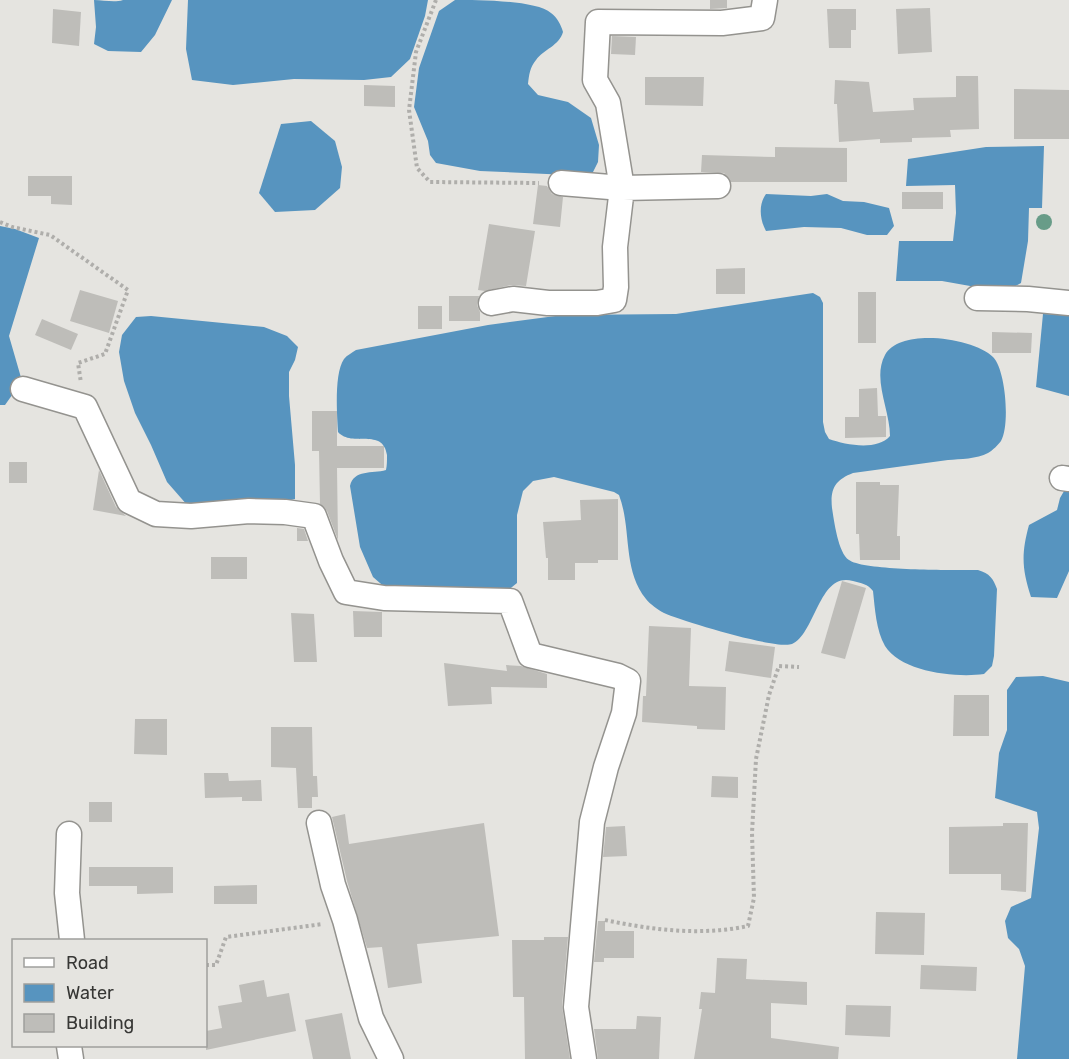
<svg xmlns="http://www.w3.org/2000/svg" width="1069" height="1059" viewBox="0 0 1069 1059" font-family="Rubik,sans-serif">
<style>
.water{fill:#5794bf}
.building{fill:#bebdb9}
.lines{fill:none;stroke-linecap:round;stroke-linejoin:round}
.street-casing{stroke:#94938f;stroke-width:27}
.path{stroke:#afaeab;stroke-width:4;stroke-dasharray:3 3;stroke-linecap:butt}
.street{stroke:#fff;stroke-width:24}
.tree{fill:#689c88}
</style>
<rect width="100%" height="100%" fill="#e5e4e0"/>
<!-- water -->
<g class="water">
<path d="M94,0C104,0 114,3 123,0H172L155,35L141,52L108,51L94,44L96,27Z"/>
<polygon points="188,0 428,0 425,16 410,59 391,77 364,80 294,79 233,85 192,80 186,49"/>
<path d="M455,0C476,0 536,0 551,13C557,17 561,25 563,32C559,46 544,49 536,60C530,67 529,75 528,84L538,95L568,102L591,118L599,145L598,162L591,176L480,171L436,163L430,155L428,141L414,107L419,68L439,11Z"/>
<polygon points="311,121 335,141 342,167 340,188 315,210 275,212 259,193 281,124"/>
<polygon points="1044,146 1042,208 1029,208 1028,241 1021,283 1004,292 942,281 896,281 899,241 953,241 956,213 955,185 906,186 908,159 986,147"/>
<path d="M766,194L811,196L827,194L843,201L864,202L889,208L894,226L887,235H867L841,228L804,227L766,231C760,220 758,205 766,194Z"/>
<polygon points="0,226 15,229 39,238 9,336 22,381 5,405 0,405"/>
<path d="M813,293L820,297L823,303V422L825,432L829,439C846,445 877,451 890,436C890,410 872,379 885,355C900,327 974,338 993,357C1006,370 1010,426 1001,441C999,444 992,451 988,453C977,459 960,459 948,460C916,464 885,469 853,473C835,480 830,489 832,508C834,520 838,553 849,560C864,571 955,570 978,570C990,574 993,578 997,589L994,656L992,666L984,674C956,678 901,672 885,646C876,630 875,609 873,591C868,584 861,583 853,581C819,571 816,633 792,644C777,650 682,621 664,613C658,610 650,604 646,599C622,569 632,529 619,495L614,492L554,477L533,481L523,491L517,515V583L507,591L388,590L373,577L360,547L350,486C354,469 372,474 386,470C387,465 387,461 387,455C383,427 352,448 338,432C337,415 334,373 344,359C347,355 352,353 356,350L488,325L563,315L676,314Z"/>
<polygon points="1043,314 1069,315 1069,396 1036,387"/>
<polygon points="151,316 264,327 287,336 298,347 295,360 289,372 289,396 295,465 295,499 271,505 188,506 167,482 151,445 135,413 124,381 119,352 122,335 136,317"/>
<path d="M1067,486H1069V571L1057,598L1031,597C1022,569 1021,554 1029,525L1057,510L1060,498Z"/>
<polygon points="1043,676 1069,682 1069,1059 1017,1059 1025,966 1019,949 1008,938 1005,921 1011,907 1031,898 1039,828 1037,812 995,798 999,753 1007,730 1007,690 1016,677"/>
</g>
<!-- building -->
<g class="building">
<polygon points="710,0 727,0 727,8 710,9"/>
<polygon points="930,8 932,52 898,54 896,9"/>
<polygon points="53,9 81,12 79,46 52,43"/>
<polygon points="827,9 856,9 856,30 851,30 851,48 829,48"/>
<polygon points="612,36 636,37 635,55 611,54"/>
<polygon points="956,76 978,76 979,129 950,130 951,137 912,138 912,142 880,143 880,139 839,142 837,104 834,104 835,80 869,82 873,112 914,110 913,98 956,97"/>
<polygon points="645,77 704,77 703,106 645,105"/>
<polygon points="364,85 395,86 395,107 364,106"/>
<polygon points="1014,89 1069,90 1069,139 1014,139"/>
<polygon points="775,147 847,148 847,182 731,182 724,173 701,172 702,155 775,157"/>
<polygon points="28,176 72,176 72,205 51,204 51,196 28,196"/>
<polygon points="538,185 547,186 552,194 563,197 560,227 533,224"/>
<rect x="902" y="192" width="41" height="17"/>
<polygon points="489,224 535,231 526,286 511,285 485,291 478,290"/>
<polygon points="745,268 745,294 716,294 716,269"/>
<polygon points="80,290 118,301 109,333 70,321"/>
<rect x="858" y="292" width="18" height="51"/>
<polygon points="449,296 479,296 477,305 480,312 480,321 449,321"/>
<rect x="418" y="306" width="24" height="23"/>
<polygon points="42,319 78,334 71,350 35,335"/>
<polygon points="992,332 1032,333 1031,353 992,353"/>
<polygon points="877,388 878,416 886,416 886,437 845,438 845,417 859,417 859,389"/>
<polygon points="312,411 337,411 337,446 384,446 384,468 337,468 338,540 327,511 320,504 319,451 312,451"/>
<rect x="9" y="462" width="18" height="21"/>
<polygon points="99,470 116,507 126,516 93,510"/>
<polygon points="856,482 880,482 880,485 899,485 897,536 900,536 900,560 860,560 859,534 856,534"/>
<polygon points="618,499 618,560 598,560 598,563 575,563 575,580 548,580 548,558 546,558 543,522 581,520 580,500"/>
<polygon points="297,528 304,529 308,541 297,541"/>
<rect x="211" y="557" width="36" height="22"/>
<polygon points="842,581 866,588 845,659 821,653"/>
<polygon points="353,611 382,612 382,637 354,637"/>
<polygon points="291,613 314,614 317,662 294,662"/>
<polygon points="649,626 691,628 689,686 726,687 725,730 697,729 697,726 642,722 643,696 646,696"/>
<polygon points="729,641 775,647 771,678 725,671"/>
<polygon points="444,663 507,671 506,665 521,666 547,674 547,688 491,687 492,704 448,706"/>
<polygon points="954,695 989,695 989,736 953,736"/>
<polygon points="135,719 167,719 167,755 134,754"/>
<polygon points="271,727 312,727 313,776 317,776 318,797 312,797 312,808 298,808 296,768 271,767"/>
<polygon points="204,773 228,773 229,781 261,780 262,801 242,801 242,797 205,798"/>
<polygon points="712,776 738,777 738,798 711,797"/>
<rect x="89" y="802" width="23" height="20"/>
<polygon points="345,814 349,844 484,823 499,936 417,944 422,983 388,988 382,947 367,948 347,881 332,817"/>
<polygon points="1003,823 1028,823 1026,892 1001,890 1001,874 949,874 949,827 1003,826"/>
<polygon points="625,826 627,856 603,857 606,827"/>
<polygon points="89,867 173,867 173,893 137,894 137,886 89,886"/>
<polygon points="257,885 257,904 214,904 214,886"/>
<polygon points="876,912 925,913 924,955 875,954"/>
<polygon points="598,921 605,921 605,931 634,931 634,958 604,958 604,962 594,962"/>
<polygon points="544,937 568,937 562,1006 570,1059 525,1059 524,997 513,997 512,940 544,940"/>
<polygon points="717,958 747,959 746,979 807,982 807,1005 771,1003 771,1038 839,1047 838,1059 694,1059 702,1009 699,1009 701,992 715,993"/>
<polygon points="921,965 977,967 976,991 920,989"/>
<polygon points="264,980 267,997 289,993 296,1031 206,1050 206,1031 222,1028 218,1006 242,1002 239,985"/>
<polygon points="846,1005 891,1006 890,1037 845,1035"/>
<polygon points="342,1013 351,1059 313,1059 305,1020"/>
<polygon points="637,1016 661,1017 659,1059 598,1059 594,1029 636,1029"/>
</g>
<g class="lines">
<!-- street casing -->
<g class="street-casing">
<g id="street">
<polyline points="561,183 622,188 608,103 595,80 598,22 722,23 762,18 765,0"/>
<polyline points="977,298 1028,299 1069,303"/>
<polyline points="491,303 513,299 548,303 597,303 614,300 616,287 615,247 622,188 718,186"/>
<polyline points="23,389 85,407 129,501 156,514 191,516 249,511 285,512 314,516 331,561 346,592 384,598 510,601 530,655 618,676 628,681 624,713 606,767 592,822 576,1007 584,1059"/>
<polyline points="1062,478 1069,479"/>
<polyline points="319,823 333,885 345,920 371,1018 391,1059"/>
<polyline points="69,834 67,893 72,940"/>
<polyline points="69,1046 71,1059"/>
</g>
</g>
<!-- path -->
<g class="path">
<polyline points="436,0 416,52 409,110 417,168 430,182 539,183"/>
<polyline points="0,222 12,227 50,235 128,290 105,354 78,363 81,383"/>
<path d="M605,920C652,930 701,936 748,926L754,898L752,833L756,759L769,695L779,666L799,667"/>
<polyline points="206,965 216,965 226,937 323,924"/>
</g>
<!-- street -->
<use href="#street" class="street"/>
</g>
<!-- trees -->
<circle class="tree" cx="1044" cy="222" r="8"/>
<!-- legend -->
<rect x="12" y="939" width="195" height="108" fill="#e5e4e0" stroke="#9f9f9c" stroke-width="1.5"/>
<rect x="24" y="958" width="30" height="9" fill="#ffffff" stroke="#9f9f9c" stroke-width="1.5"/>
<text x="66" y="969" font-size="18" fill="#373735">Road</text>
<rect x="24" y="984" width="30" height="18" fill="#5794bf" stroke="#9f9f9c" stroke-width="1.5"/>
<text x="66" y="999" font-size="18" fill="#373735">Water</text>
<rect x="24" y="1014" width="30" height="18" fill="#bebdb9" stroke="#9f9f9c" stroke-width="1.5"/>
<text x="66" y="1029" font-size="18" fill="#373735">Building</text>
</svg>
